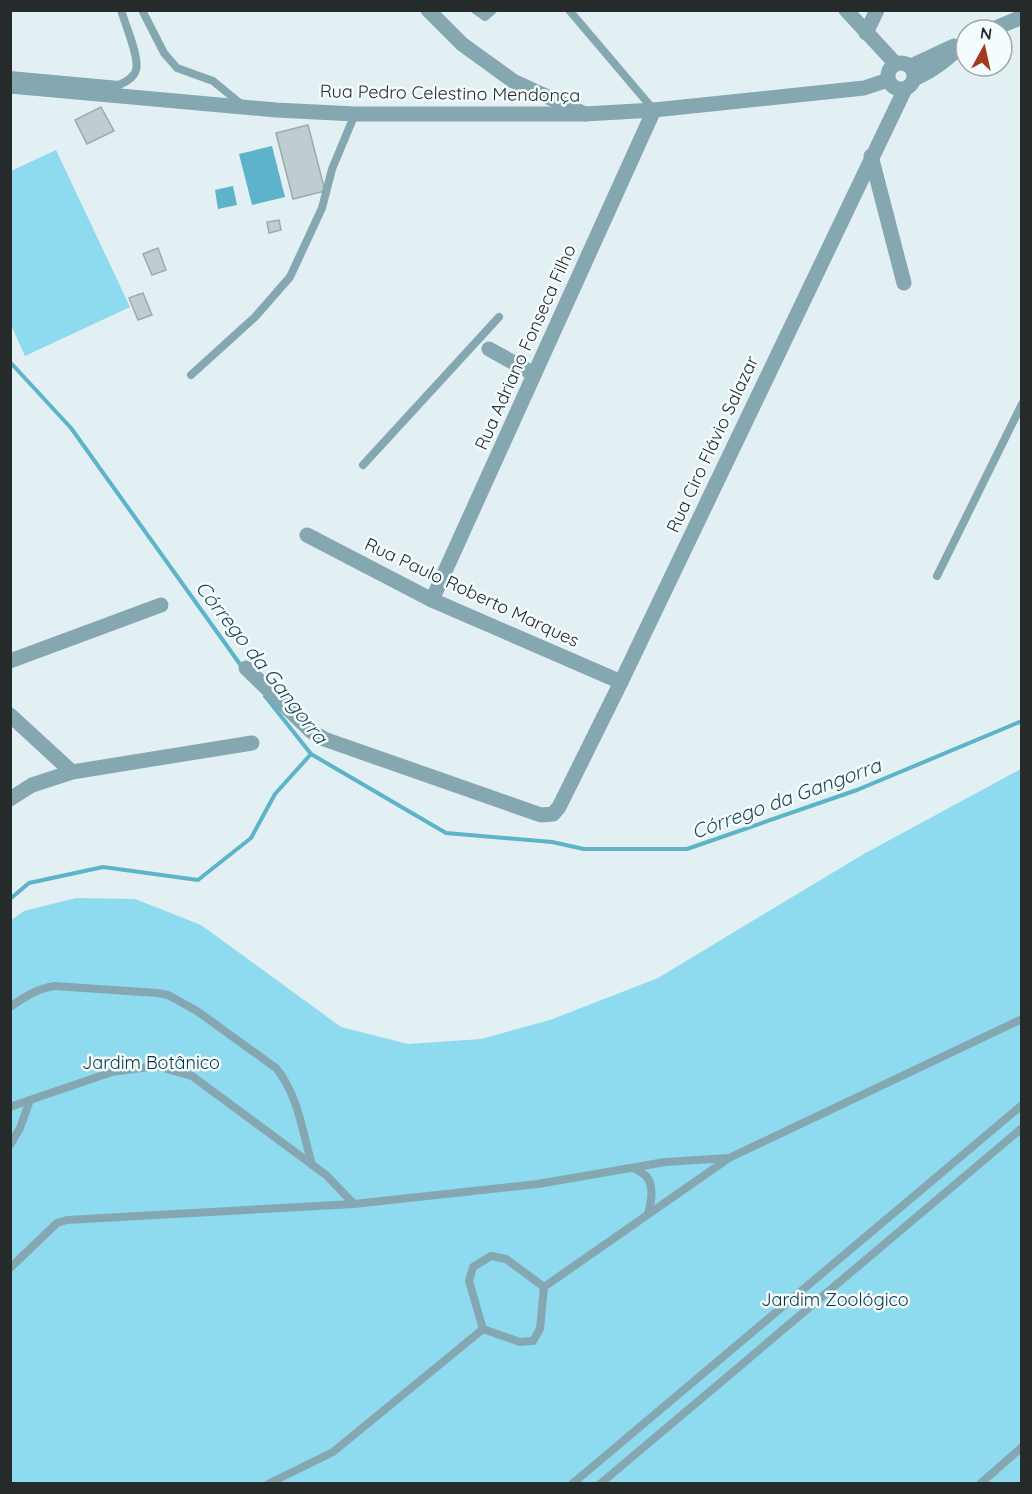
<svg xmlns="http://www.w3.org/2000/svg" width="1032" height="1494" viewBox="0 0 1032 1494" font-family="Quicksand,sans-serif">
<style>
.green{fill:#8edaee}
.water{fill:#5db3c9}
.lines{fill:none;stroke-linecap:round;stroke-linejoin:round}
.stream{stroke:#5db3c9;stroke-width:4}
.building{fill:#bfccd0;stroke:#9eaaae;stroke-width:1.5}
.service{stroke:#85a7b1;stroke-width:8}
.minor{stroke:#85a7b1;stroke-width:15}
.tertiary{stroke:#85a7b1;stroke-width:15}
.labels{text-anchor:middle;dominant-baseline:central;stroke-width:5;stroke-linejoin:round;paint-order:stroke}
.street-label{font-size:18px;fill:#252a2b;stroke:#f4fcfe}
.park-label{font-size:18px;fill:#0a343e;stroke:#f4fcfe}
.water-label{font-size:20px;font-style:italic;fill:#214953;stroke:#f4fcfe}
</style>
<rect width="100%" height="100%" fill="#e2eff3"/>
<!-- green -->
<g class="green">
<polygon points="56,150 130,307 25,356 11,325 11,171"/>
<polygon points="1021,769 1021,1483 11,1484 10,921 24,911 76,898 135,899 201,925 341,1027 408,1044 481,1039 550,1020 658,978 862,855"/>
</g>
<!-- water -->
<g class="water">
<polygon points="272,146 285,197 252,205 239,154"/>
<polygon points="233,186 237,205 218,209 215,190"/>
</g>
<g class="lines">
<!-- stream -->
<g class="stream">
<polyline points="10,362 71,428 242,667"/>
<polyline points="265,696 311,754 446,833 552,842 584,849 687,849 857,790 1022,721"/>
<polyline points="10,899 29,883 103,867 198,880 251,838 275,794 311,754"/>
</g>
</g>
<!-- building -->
<g class="building">
<polygon points="101,107 114,131 87,144 75,120"/>
<polygon points="308,125 325,191 293,199 276,133"/>
<polygon points="279,220 281,230 269,233 267,222"/>
<polygon points="158,248 166,270 152,275 143,254"/>
<polygon points="143,293 152,315 138,320 129,298"/>
</g>
<g class="lines">
<!-- service -->
<g class="service">
<polyline points="142,10 164,53 177,68 213,81 241,104"/>
<polyline points="475,10 485,17 493,10"/>
<polyline points="569,10 653,109"/>
<path d="M10,75L119,85C126,82 134,78 136,70C140,58 125,24 121,10"/>
<polyline points="191,375 255,317 290,277 322,208 332,169 355,114"/>
<polyline points="363,465 499,317"/>
<polyline points="937,576 1022,404"/>
<path d="M10,1007C25,997 36,989 54,986L157,993L168,995L197,1011L276,1068C298,1094 303,1134 312,1165"/>
<polyline points="10,1107 30,1100"/>
<polyline points="10,1145 20,1128 30,1100 112,1072 156,1066 192,1076 326,1175 354,1204"/>
<path d="M633,1168C637,1170 643,1173 646,1176C655,1186 651,1203 648,1214"/>
<polygon points="491,1256 506,1259 544,1287 540,1329 533,1341 520,1342 483,1329 469,1281 473,1267"/>
<polyline points="10,1268 57,1223 67,1220 354,1204 538,1184 665,1162 729,1158"/>
<polyline points="544,1287 729,1158 1022,1019"/>
<polyline points="268,1484 333,1452 483,1329"/>
<polyline points="572,1484 1022,1105"/>
<polyline points="600,1484 1022,1128"/>
<polyline points="980,1484 1022,1447"/>
</g>
<!-- minor -->
<g class="minor">
<polyline points="428,10 462,44 513,81 585,114"/>
<polyline points="866,33 877,10"/>
<polyline points="871,156 904,283"/>
<polyline points="489,349 534,374"/>
<polyline points="307,535 432,600 621,682"/>
<polyline points="432,600 654,110"/>
<polyline points="10,661 161,605"/>
<polyline points="246,668 311,731 324,739 541,815 553,814 559,807 621,682 905,89"/>
<polyline points="10,715 72,772"/>
<polyline points="10,799 32,785 72,772 252,743"/>
</g>
<!-- tertiary -->
<g class="tertiary">
<polyline points="846,10 895,63"/>
<polyline points="991,30 1022,17"/>
<circle cx="901" cy="76" r="13"/>
<polyline points="911,66 954,46"/>
<path d="M914,79C935,70 950,57 966,41"/>
<polyline points="10,86 276,110 355,114 585,114 654,110 864,88 888,80"/>
</g>
</g>
<g class="labels">
<!-- street labels -->
<g class="street-label">
<text transform="translate(450 93) rotate(1)">Rua Pedro Celestino Mendonça</text>
<text transform="translate(525 347) rotate(-66)">Rua Adriano Fonseca Filho</text>
<text transform="translate(712 444) rotate(-65)">Rua Ciro Flávio Salazar</text>
<text transform="translate(472 592) rotate(25)">Rua Paulo Roberto Marques</text>
</g>
<!-- park labels -->
<g class="park-label">
<text x="151" y="1062">Jardim Botânico</text>
<text x="835" y="1299">Jardim Zoológico</text>
</g>
<!-- water labels -->
<g class="water-label">
<text transform="translate(262 662) rotate(52)">Córrego da Gangorra</text>
<text transform="translate(786 798) rotate(-20)">Córrego da Gangorra</text>
</g>
</g>
<!-- border -->
<rect width="1032" height="1494" fill="none" stroke="#252a2b" stroke-width="24"/>
<!-- north arrow -->
<g transform="translate(984 48) rotate(8)"><circle r="28" fill="#f4fcfe" stroke="#a1a8aa" stroke-width="1.5"/>
<path d="M0-4.5L10 22L0 15L-10 22Z" fill="#a23a1b"/>
<text y="-9" font-size="16" font-weight="bold" text-anchor="middle" fill="#252a2b">N</text>
</g>
</svg>
